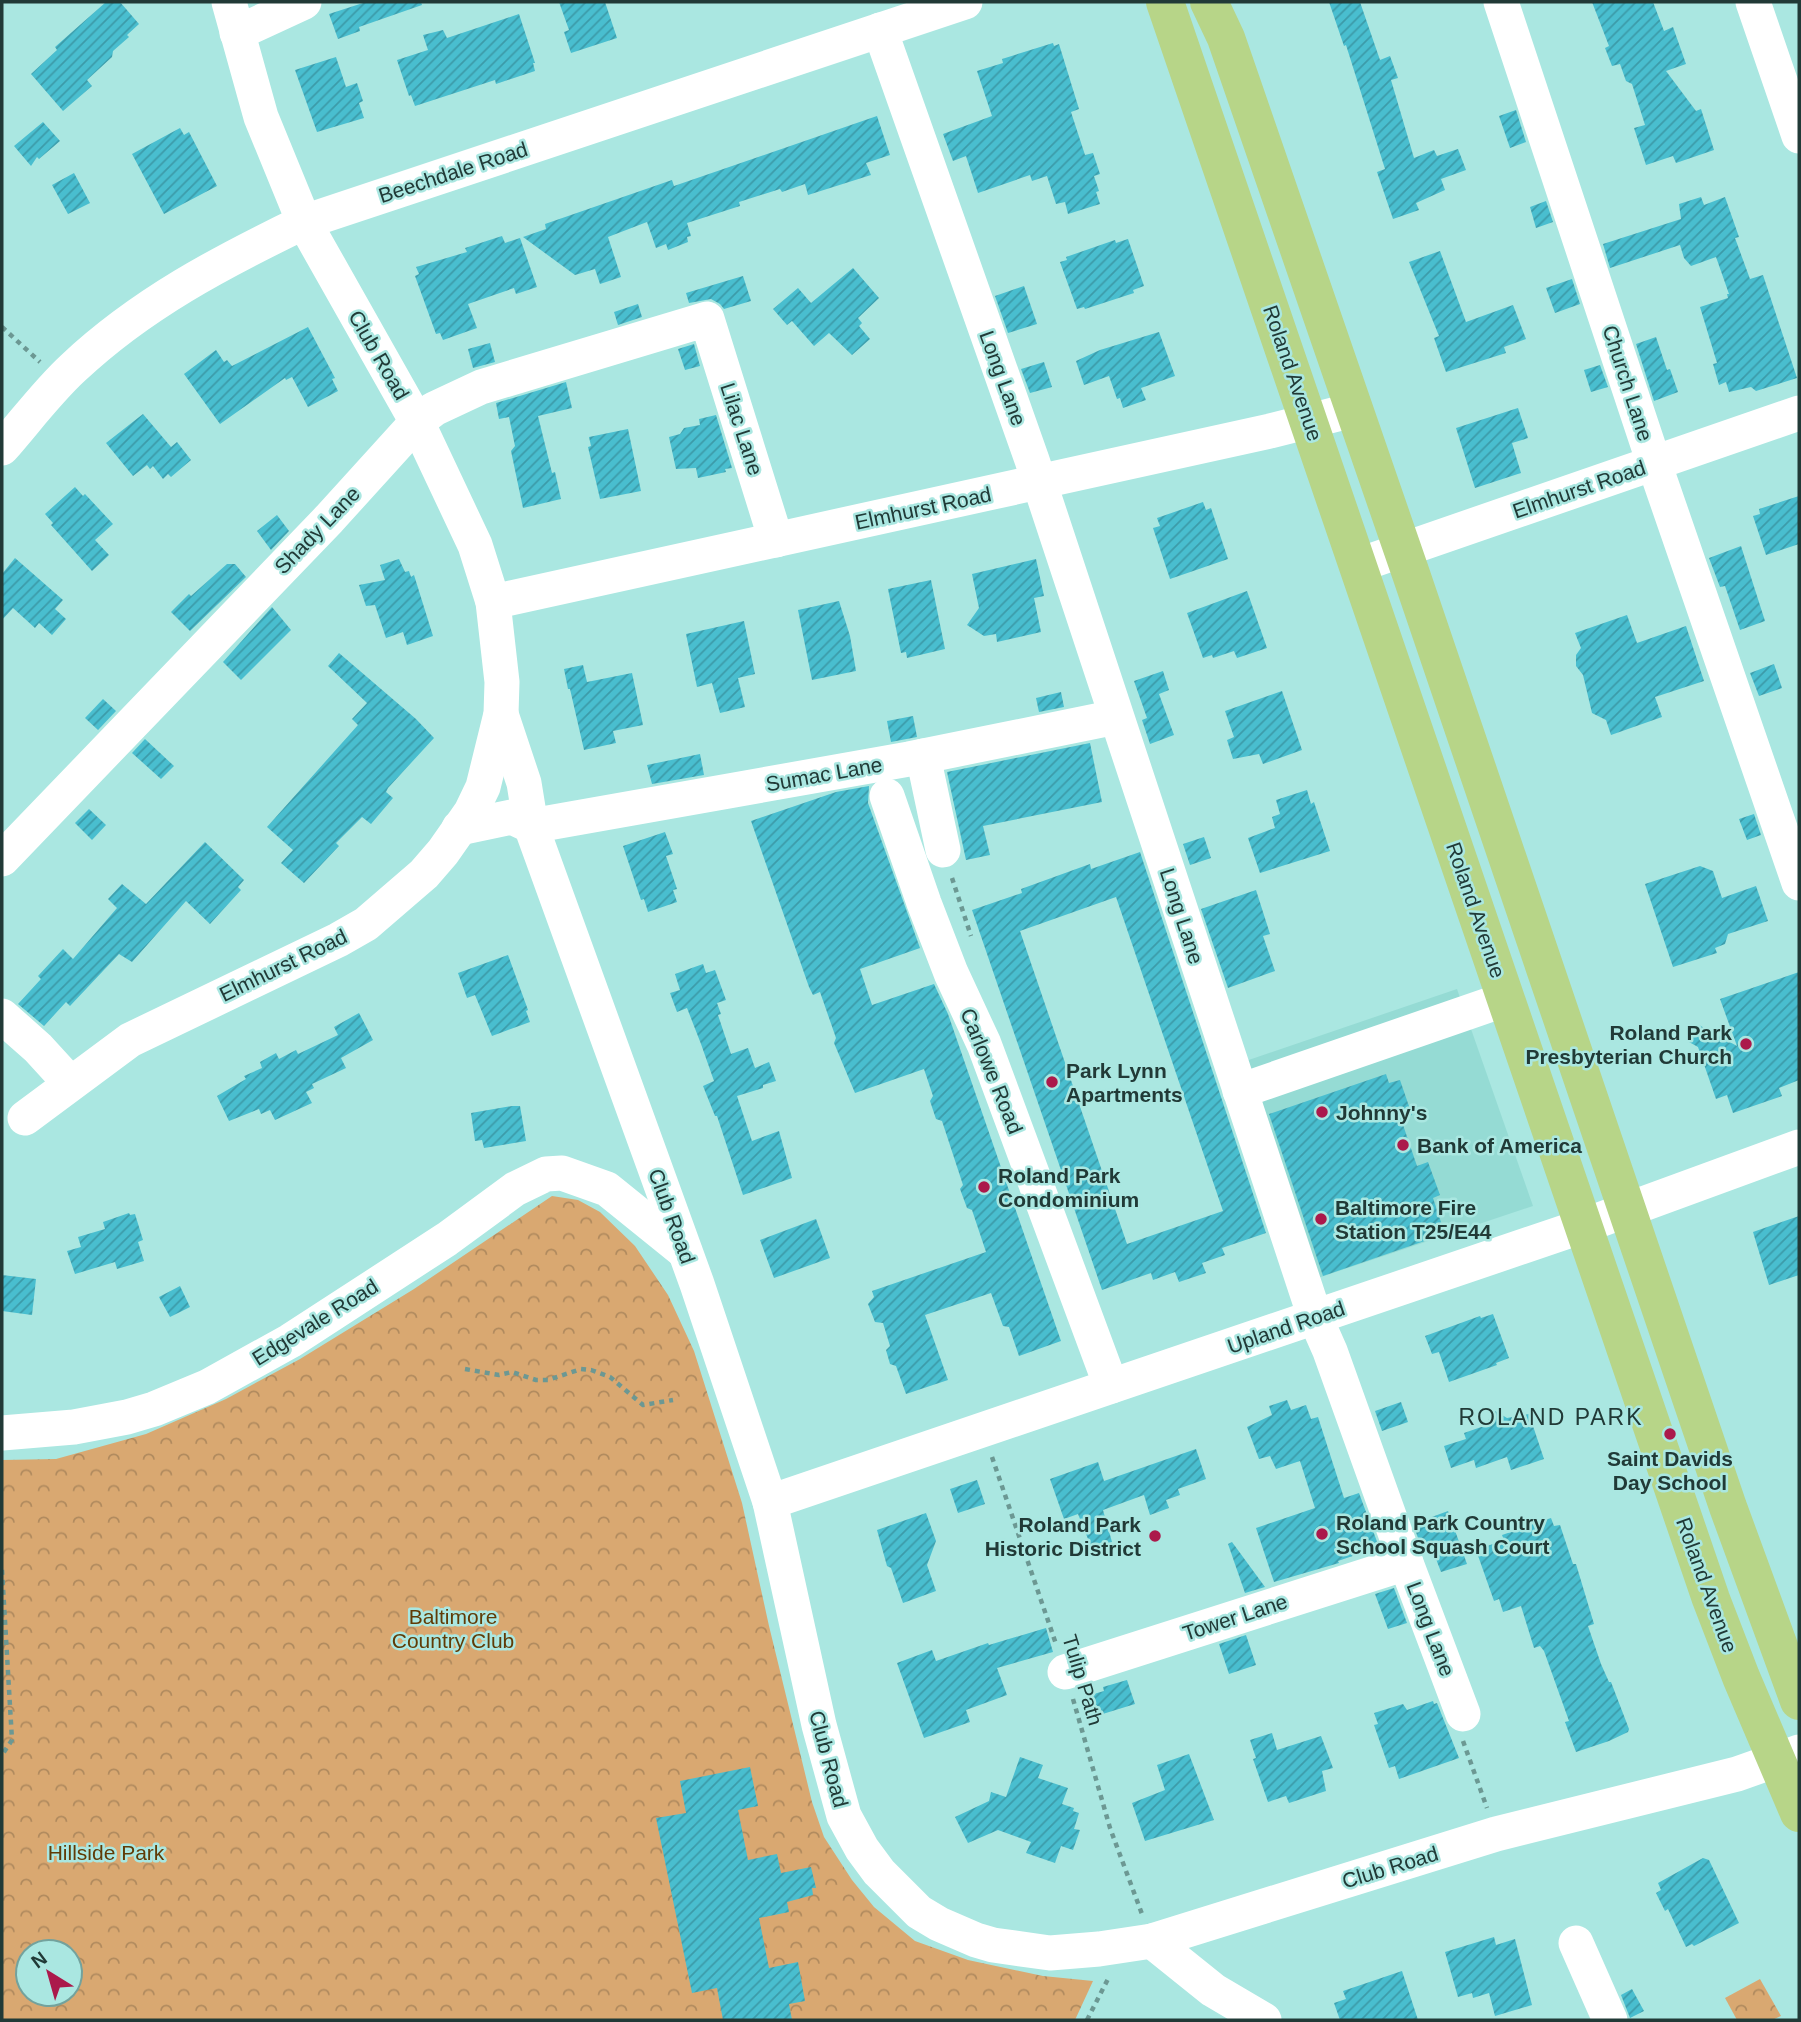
<svg xmlns="http://www.w3.org/2000/svg" width="1801" height="2022" viewBox="0 0 1801 2022" font-family="Helvetica,sans-serif">
<style>
.built{fill:#95dbd4}
.park{fill:url(#park-crowns);fill-rule:evenodd}
.building{fill:url(#building-hatch);fill-rule:evenodd}
.lines{fill:none;stroke-linecap:round;stroke-linejoin:round}
.path{stroke:#6c9893;stroke-width:4.5;stroke-dasharray:5 5;stroke-linecap:butt}
.minor{stroke:#fff;stroke-width:35}
.major{stroke:#b7d588;stroke-width:38}
.poi-dot{fill:#ab194b;stroke:#aae7e1;stroke-width:2.5}
.labels{text-anchor:middle;dominant-baseline:central;stroke-width:5;stroke-linejoin:round;paint-order:stroke}
.street-label{font-size:21px;fill:#213a37;stroke:#aae7e1}
.poi-label{font-size:21px;font-weight:bold;fill:#213a37;stroke:#aae7e1;text-anchor:start}
.park-label{font-size:21px;fill:#603b06;stroke:#aae7e1}
.neighbourhood-label{font-size:23px;letter-spacing:2px;fill:#213a37;stroke:#aae7e1}
</style>
<defs>
<pattern id="park-crowns" width="20" height="18" patternUnits="userSpaceOnUse" patternTransform="scale(1.75)"><rect width="20" height="18" fill="#d9a871"/><path d="M2 6a3 3 0 1 1 6 0M12 15a3 3 0 1 1 6 0" fill="none" stroke="#b08a5e"/></pattern>
<pattern id="building-hatch" width="6" height="6" patternUnits="userSpaceOnUse" patternTransform="scale(1.75)"><rect width="6" height="6" fill="#49becf"/><path d="M-1 1l2-2M0 6l6-6M5 7l2-2" fill="none" stroke="#3c9ba9"/></pattern>
</defs>
<rect width="100%" height="100%" fill="#aae7e1"/>
<!-- built -->
<polygon class="built" points="1457,989 1533,1206 1312,1280 1237,1064"/>
<!-- park -->
<g class="park">
<path d="M552,1196L578,1200L600,1212L635,1246L668,1295L694,1351L742,1503L769,1626L812,1802L824,1837L852,1880L874,1907L915,1941L968,1960L1043,1976L1093,1981L1075,2020H2V1460L56,1459L146,1434L226,1399L300,1359L414,1289ZM28,1952H70V1994H28Z"/>
<polygon points="1760,1979 1781,2016 1772,2020 1737,2020 1725,1998"/>
</g>
<!-- building -->
<g class="building">
<polygon points="106,2 120,2 139,24 127,35 129,37 113,51 112,57 87,80 92,86 63,111 31,74 57,50 55,47"/>
<polygon points="366,2 421,2 422,5 359,27 360,31 338,39 329,14"/>
<polygon points="559,2 605,2 617,38 571,53 564,32 569,30"/>
<polygon points="1329,2 1360,2 1380,60 1390,56 1398,78 1391,80 1414,158 1434,150 1437,156 1458,149 1466,170 1441,179 1445,190 1416,203 1419,210 1393,219 1377,172 1385,169 1346,45 1344,46"/>
<polygon points="1592,2 1653,2 1664,31 1673,27 1686,64 1666,71 1696,111 1701,109 1714,150 1676,163 1673,156 1646,165 1634,128 1645,125 1632,84 1626,81 1620,64 1612,66 1605,48 1609,46"/>
<polygon points="519,14 535,63 533,63 535,71 496,84 495,80 415,106 411,95 409,96 397,60 428,50 423,35 443,30 447,38"/>
<polygon points="1053,43 1054,46 1059,44 1079,109 1071,112 1085,155 1093,153 1100,174 1094,176 1099,191 1096,192 1100,204 1068,214 1065,202 1056,204 1047,176 1032,181 1030,175 978,193 966,156 953,161 943,134 992,116 977,71 1003,63 1002,59"/>
<polygon points="336,57 346,87 357,83 363,101 359,103 364,118 317,132 295,70"/>
<polygon points="1516,110 1526,142 1510,148 1499,116"/>
<polygon points="877,116 890,155 866,163 871,175 808,195 805,184 782,192 780,189 739,202 740,206 687,223 691,236 687,237 688,242 668,250 666,244 656,248 647,222 608,237 621,277 600,284 595,269 575,275 523,237 546,229 545,224 672,180 674,186"/>
<polygon points="43,122 60,141 39,159 37,157 31,166 14,146"/>
<polygon points="180,128 184,135 189,132 217,186 164,214 132,154"/>
<polygon points="74,173 90,203 68,214 52,185"/>
<polygon points="1701,197 1704,205 1725,197 1739,237 1735,238 1750,279 1763,275 1797,378 1756,391 1751,387 1729,392 1726,382 1719,385 1713,364 1717,363 1700,307 1728,298 1727,294 1729,294 1716,257 1691,266 1684,258 1680,245 1610,268 1603,244 1681,219 1679,204"/>
<polygon points="1546,201 1553,222 1536,228 1530,207"/>
<polygon points="502,236 505,243 520,238 537,287 516,294 514,288 468,304 477,328 443,340 440,333 436,334 415,276 419,274 416,267 467,252 465,248"/>
<polygon points="1128,239 1144,286 1133,290 1134,293 1085,309 1084,307 1077,309 1060,262 1067,260 1066,257 1115,240 1116,243"/>
<polygon points="1440,251 1466,322 1513,305 1526,339 1504,347 1506,353 1446,372 1434,338 1439,336 1409,262"/>
<polygon points="853,268 879,298 858,318 862,323 859,326 870,339 852,355 829,333 814,346 792,321 787,325 773,309 798,288 811,303"/>
<polygon points="743,276 751,301 724,309 720,304 711,299 689,303 686,293"/>
<polygon points="1572,279 1580,304 1555,313 1546,288"/>
<polygon points="1024,286 1037,324 1008,333 995,296"/>
<polygon points="638,304 642,317 618,325 614,312"/>
<polygon points="308,327 335,378 332,379 338,391 308,407 292,377 286,380 285,378 220,424 184,374 216,350 224,362 227,360 232,366"/>
<polygon points="1159,332 1175,376 1141,388 1146,400 1123,408 1120,398 1117,399 1109,376 1084,385 1076,361 1100,350"/>
<polygon points="1656,337 1667,370 1670,369 1678,392 1654,401 1636,344"/>
<polygon points="490,343 495,362 473,368 468,349"/>
<polygon points="694,344 700,366 685,370 678,349"/>
<polygon points="1044,362 1052,387 1030,393 1021,369"/>
<polygon points="1600,365 1608,387 1591,392 1584,370"/>
<polygon points="566,382 572,408 538,416 552,473 555,472 561,499 523,508 511,451 515,446 509,417 499,419 496,403"/>
<polygon points="1518,408 1528,438 1512,443 1521,473 1475,488 1456,428"/>
<polygon points="143,414 171,447 177,442 191,460 171,477 168,474 163,479 153,466 150,469 147,465 133,476 106,443"/>
<polygon points="716,415 732,468 725,469 726,472 698,478 696,468 676,469 669,437 680,434 684,428 700,425 699,419"/>
<polygon points="628,429 641,491 600,499 588,447 591,446 589,437"/>
<polygon points="75,487 83,496 85,494 113,524 95,540 109,555 92,571 51,525 53,523 45,514"/>
<polygon points="1799,496 1799,544 1766,555 1753,516 1760,514 1759,509"/>
<polygon points="1203,502 1206,510 1211,508 1228,559 1170,579 1153,528 1160,526 1157,518"/>
<polygon points="277,515 289,531 271,550 257,531"/>
<polygon points="1741,546 1765,621 1740,630 1725,586 1720,587 1709,558"/>
<polygon points="15,558 63,600 55,609 66,619 52,635 39,623 35,628 13,608 2,620 2,574"/>
<polygon points="399,559 405,572 409,571 411,577 414,575 433,636 407,645 403,632 386,638 375,605 366,606 359,585 385,580 380,565"/>
<polygon points="1036,559 1044,596 1034,598 1041,632 997,642 996,634 984,636 967,625 979,608 972,574"/>
<polygon points="227,564 235,564 246,577 190,631 171,612 189,594 191,596"/>
<polygon points="931,580 945,649 907,658 906,652 901,653 888,589"/>
<polygon points="1247,591 1267,648 1237,658 1234,651 1213,658 1212,655 1203,658 1187,613"/>
<polygon points="839,601 850,636 856,671 812,680 798,610"/>
<polygon points="272,607 291,630 241,680 223,662"/>
<polygon points="1627,615 1637,643 1686,626 1704,681 1655,697 1662,717 1611,735 1606,720 1592,713 1583,675 1576,666 1576,655 1581,648 1575,633"/>
<polygon points="744,621 755,674 738,678 745,707 720,713 712,683 697,687 686,634"/>
<polygon points="339,653 416,719 434,738 388,788 386,792 393,798 371,824 362,817 336,843 339,846 304,883 281,863 293,850 267,827 358,725 352,719 367,703 328,666"/>
<polygon points="1774,664 1782,688 1759,696 1750,673"/>
<polygon points="583,665 587,682 632,673 643,725 613,731 616,743 584,750 570,689 568,689 564,669"/>
<polygon points="1163,671 1169,690 1159,694 1174,735 1150,744 1142,720 1147,718 1134,681"/>
<polygon points="1282,691 1302,750 1263,764 1259,754 1233,759 1227,740 1234,737 1225,711"/>
<polygon points="1061,692 1064,707 1039,712 1036,698"/>
<polygon points="103,699 116,711 98,730 85,718"/>
<polygon points="913,716 917,737 891,742 887,721"/>
<polygon points="145,739 174,766 161,779 132,753"/>
<polygon points="1090,743 1102,802 983,826 990,855 966,860 947,772"/>
<polygon points="700,754 704,775 652,784 647,765"/>
<polygon points="869,786 868,803 920,948 860,969 872,1005 934,984 948,1014 1061,1341 1019,1356 1009,1327 1003,1326 991,1293 925,1315 948,1380 906,1394 896,1366 890,1364 886,1350 890,1346 883,1323 875,1322 868,1304 874,1297 872,1291 986,1252 972,1210 967,1208 960,1189 963,1185 942,1121 936,1119 930,1101 933,1096 924,1069 855,1093 834,1043 836,1038 820,992 813,995 809,987 751,821 836,792"/>
<polygon points="1307,790 1311,804 1314,802 1330,851 1260,873 1248,838 1275,828 1272,817 1280,814 1276,800"/>
<polygon points="89,809 106,825 92,840 75,823"/>
<polygon points="1754,814 1761,835 1747,840 1739,819"/>
<polygon points="665,832 673,854 666,856 677,889 673,890 677,902 648,912 644,899 641,900 623,846"/>
<polygon points="1204,837 1211,858 1190,865 1183,844"/>
<polygon points="205,842 244,880 238,887 241,890 210,924 186,901 132,962 119,954 70,1006 66,1002 44,1026 18,1004 41,979 38,976 63,949 73,959 117,908 108,899 122,884 146,904"/>
<path d="M1140,852L1266,1233L1222,1248L1225,1255L1202,1263L1206,1273L1179,1282L1175,1272L1153,1280L1151,1273L1102,1290L972,910L1022,893L1021,889L1090,864L1091,869ZM1116,897L1223,1211L1127,1244L1020,931Z"/>
<polygon points="1700,866 1713,871 1722,898 1756,886 1768,921 1728,934 1725,944 1715,948 1717,953 1673,967 1645,884"/>
<polygon points="1256,890 1270,934 1263,936 1275,971 1228,988 1201,909"/>
<polygon points="508,955 528,1010 526,1011 530,1022 492,1036 475,995 467,998 458,973"/>
<polygon points="703,964 706,973 715,970 726,1000 717,1003 721,1014 718,1015 731,1054 748,1048 755,1068 769,1062 776,1081 763,1085 763,1088 737,1096 752,1141 779,1131 792,1178 743,1195 717,1116 715,1116 703,1086 714,1081 701,1044 687,1008 677,1012 670,993 680,990 675,974"/>
<polygon points="1799,972 1799,1080 1779,1088 1782,1096 1733,1113 1727,1095 1716,1099 1698,1047 1689,1042 1699,1025 1737,1046 1720,999"/>
<polygon points="359,1013 373,1040 341,1058 346,1068 312,1084 314,1088 306,1092 312,1103 275,1120 270,1110 261,1114 259,1109 229,1121 217,1096 246,1079 244,1076 262,1068 260,1062 276,1053 279,1059 296,1050 298,1054 338,1035 334,1027"/>
<polygon points="1386,1074 1389,1083 1400,1080 1412,1115 1401,1119 1417,1166 1428,1162 1440,1195 1433,1198 1445,1234 1323,1276 1269,1114"/>
<polygon points="512,1106 520,1106 526,1141 484,1148 482,1140 475,1141 471,1113"/>
<polygon points="129,1213 130,1215 135,1214 143,1240 138,1242 144,1261 117,1269 115,1262 75,1274 67,1251 81,1247 78,1237 105,1229 103,1222"/>
<polygon points="1799,1216 1799,1275 1769,1285 1753,1232"/>
<polygon points="816,1219 830,1258 774,1278 760,1240"/>
<polygon points="2,1275 36,1279 32,1315 2,1311"/>
<polygon points="180,1286 190,1307 170,1317 159,1297"/>
<polygon points="1493,1314 1509,1358 1496,1363 1497,1365 1449,1382 1439,1352 1432,1354 1425,1336 1480,1316 1481,1318"/>
<polygon points="1287,1400 1291,1410 1306,1405 1311,1419 1318,1417 1344,1498 1359,1493 1379,1547 1338,1561 1339,1563 1274,1582 1256,1528 1315,1508 1300,1461 1276,1469 1270,1456 1259,1459 1247,1427 1272,1415 1269,1406"/>
<polygon points="1401,1402 1408,1422 1382,1431 1375,1411"/>
<polygon points="1492,1409 1507,1418 1529,1414 1544,1459 1511,1470 1507,1457 1476,1468 1474,1460 1451,1468 1444,1446 1466,1439 1464,1433 1487,1425"/>
<polygon points="1196,1449 1206,1479 1178,1489 1180,1495 1166,1500 1169,1508 1150,1515 1144,1495 1103,1510 1112,1542 1092,1549 1078,1514 1064,1519 1050,1479 1098,1462 1104,1481"/>
<polygon points="977,1480 985,1504 958,1513 950,1489"/>
<polygon points="1448,1511 1467,1564 1441,1572 1431,1546 1422,1549 1413,1524"/>
<polygon points="926,1513 936,1541 927,1565 936,1591 903,1603 891,1568 887,1566 877,1530"/>
<polygon points="1551,1518 1554,1526 1560,1525 1573,1564 1576,1564 1594,1624 1588,1626 1601,1664 1609,1682 1611,1682 1629,1729 1628,1732 1609,1741 1576,1752 1565,1722 1569,1721 1544,1651 1540,1646 1534,1648 1521,1606 1503,1612 1499,1599 1494,1601 1476,1550 1504,1540 1502,1535"/>
<polygon points="1232,1542 1265,1587 1245,1593 1228,1544"/>
<polygon points="1394,1588 1407,1623 1388,1629 1375,1594"/>
<polygon points="1046,1628 1053,1652 997,1668 1007,1695 966,1710 970,1722 924,1738 897,1663 932,1650 936,1661 988,1643 989,1645"/>
<polygon points="1246,1635 1256,1665 1229,1674 1219,1644"/>
<polygon points="1127,1680 1135,1704 1093,1717 1087,1696 1104,1691 1103,1687"/>
<polygon points="1433,1701 1434,1704 1437,1703 1459,1758 1399,1779 1395,1766 1389,1768 1374,1725 1378,1724 1374,1713 1403,1704 1407,1710"/>
<polygon points="1272,1733 1277,1750 1321,1736 1333,1768 1322,1771 1326,1791 1289,1803 1286,1796 1268,1802 1253,1759 1256,1758 1250,1740"/>
<polygon points="1189,1754 1214,1820 1145,1841 1132,1803 1165,1790 1157,1765"/>
<polygon points="1020,1757 1043,1765 1038,1778 1068,1788 1062,1804 1074,1808 1073,1811 1079,1813 1074,1829 1080,1830 1073,1850 1061,1846 1055,1863 1026,1853 1031,1842 998,1830 968,1843 955,1817 989,1801 991,1792 1006,1797"/>
<polygon points="750,1767 758,1806 738,1810 748,1860 777,1854 781,1873 811,1867 816,1888 812,1888 813,1895 787,1902 789,1912 759,1918 769,1968 798,1962 805,2001 789,2004 792,2020 723,2020 717,1988 692,1993 656,1818 686,1813 680,1781"/>
<polygon points="1703,1858 1709,1860 1739,1923 1694,1946 1692,1944 1686,1947 1668,1909 1665,1911 1656,1893 1661,1890 1658,1883"/>
<polygon points="1494,1937 1496,1945 1515,1939 1532,2005 1495,2016 1489,1993 1473,1998 1472,1993 1458,1997 1445,1952"/>
<polygon points="1402,1971 1418,2020 1340,2020 1334,2003 1346,1999 1343,1991"/>
<polygon points="1632,1989 1644,2011 1630,2018 1621,1995"/>
</g>
<g class="lines">
<!-- path -->
<g class="path">
<polyline points="2,327 40,362"/>
<polyline points="952,878 971,936"/>
<polyline points="465,1369 499,1375 512,1372 536,1380 548,1380 581,1369 591,1370 610,1377 643,1405 673,1400"/>
<polyline points="992,1457 1056,1644"/>
<polyline points="2,1570 12,1740 2,1755"/>
<polyline points="1073,1699 1110,1828 1142,1914"/>
<polyline points="1463,1741 1487,1808"/>
<polyline points="1087,2020 1109,1977"/>
</g>
<!-- minor -->
<g class="minor">
<polyline points="1501,2 1654,463 1799,883"/>
<polyline points="1753,2 1799,136"/>
<polyline points="880,30 1032,460 1315,1317 1330,1351 1406,1563 1463,1714"/>
<polyline points="237,33 304,2"/>
<path d="M2,448C25,422 47,392 73,368C141,304 221,262 304,222L965,2"/>
<polyline points="1359,565 1799,413"/>
<polyline points="493,602 1270,431 1353,410"/>
<polyline points="501,714 524,783 531,826 697,1284 770,1502 819,1725 844,1816 862,1849 879,1872 919,1912 939,1924 976,1940 993,1945 1050,1953 1099,1949 1152,1941 1496,1834 1737,1774 1799,1752"/>
<polyline points="923,756 943,850"/>
<polyline points="887,796 924,903 951,973 984,1044 1111,1386"/>
<polyline points="459,828 512,817 531,826 909,759 1116,717"/>
<polyline points="2,859 329,519 417,422 434,409 481,387 707,319 776,540"/>
<polyline points="2,1016 38,1048 70,1083"/>
<polyline points="1240,1091 1506,999"/>
<polyline points="25,1118 130,1040 338,940 366,924 424,874 443,852 471,812 483,787 501,714 502,682 493,602 475,545 417,422 304,222 261,117 229,2"/>
<polyline points="2,1433 74,1427 127,1417 154,1409 207,1387 290,1341 447,1239 515,1189 546,1174 562,1173 607,1189 685,1252"/>
<polyline points="770,1502 1583,1226 1799,1147"/>
<polyline points="1065,1672 1406,1563"/>
<polyline points="1152,1941 1213,1990 1264,2020"/>
<polyline points="1576,1943 1610,2020"/>
</g>
<!-- major -->
<g class="major">
<polyline points="1165,2 1711,1599 1741,1677 1799,1813"/>
<polyline points="1209,2 1226,38 1411,574 1728,1507 1799,1701"/>
</g>
</g>
<!-- markers -->
<g class="poi-dot">
<circle cx="1746" cy="1044" r="7"/>
<circle cx="1052" cy="1082" r="7"/>
<circle cx="1322" cy="1112" r="7"/>
<circle cx="1403" cy="1145" r="7"/>
<circle cx="984" cy="1187" r="7"/>
<circle cx="1321" cy="1219" r="7"/>
<circle cx="1670" cy="1434" r="7"/>
<circle cx="1322" cy="1534" r="7"/>
<circle cx="1155" cy="1536" r="7"/>
</g>
<g class="labels">
<!-- street labels -->
<g class="street-label">
<text transform="translate(453 172) rotate(-18)">Beechdale Road</text>
<text transform="translate(379 355) rotate(60)">Club Road</text>
<text transform="translate(1293 373) rotate(71)">Roland Avenue</text>
<text transform="translate(1003 378) rotate(70)">Long Lane</text>
<text transform="translate(1628 383) rotate(72)">Church Lane</text>
<text transform="translate(742 429) rotate(72)">Lilac Lane</text>
<text transform="translate(1579 489) rotate(-19)">Elmhurst Road</text>
<text transform="translate(923 508) rotate(-12)">Elmhurst Road</text>
<text transform="translate(317 530) rotate(-46)">Shady Lane</text>
<text transform="translate(824 774) rotate(-10)">Sumac Lane</text>
<text transform="translate(1476 910) rotate(71)">Roland Avenue</text>
<text transform="translate(1182 916) rotate(72)">Long Lane</text>
<text transform="translate(283 965) rotate(-26)">Elmhurst Road</text>
<text transform="translate(992 1071) rotate(68)">Carlowe Road</text>
<text transform="translate(672 1216) rotate(70)">Club Road</text>
<text transform="translate(315 1322) rotate(-32)">Edgevale Road</text>
<text transform="translate(1286 1327) rotate(-19)">Upland Road</text>
<text transform="translate(1707 1585) rotate(70)">Roland Avenue</text>
<text transform="translate(1235 1617) rotate(-18)">Tower Lane</text>
<text transform="translate(1431 1629) rotate(69)">Long Lane</text>
<text transform="translate(1083 1680) rotate(73)">Tulip Path</text>
<text transform="translate(829 1759) rotate(75)">Club Road</text>
<text transform="translate(1390 1867) rotate(-17)">Club Road</text>
</g>
<!-- poi labels -->
<g class="poi-label">
<text x="1732" y="1032" text-anchor="end">Roland Park<tspan x="1732" dy="24">Presbyterian Church</tspan></text>
<text x="1066" y="1070">Park Lynn<tspan x="1066" dy="24">Apartments</tspan></text>
<text x="1336" y="1112">Johnny's</text>
<text x="1417" y="1145">Bank of America</text>
<text x="998" y="1175">Roland Park<tspan x="998" dy="24">Condominium</tspan></text>
<text x="1335" y="1207">Baltimore Fire<tspan x="1335" dy="24">Station T25/E44</tspan></text>
<text x="1670" y="1458" text-anchor="middle">Saint Davids<tspan x="1670" dy="24">Day School</tspan></text>
<text x="1336" y="1522">Roland Park Country<tspan x="1336" dy="24">School Squash Court</tspan></text>
<text x="1141" y="1524" text-anchor="end">Roland Park<tspan x="1141" dy="24">Historic District</tspan></text>
</g>
<!-- park labels -->
<g class="park-label">
<text x="453" y="1616">Baltimore<tspan x="453" dy="24">Country Club</tspan></text>
<text x="106" y="1852">Hillside Park</text>
</g>
<!-- neighbourhood labels -->
<g class="neighbourhood-label">
<text x="1551" y="1417">ROLAND PARK</text>
</g>
</g>
<!-- border -->
<rect width="1801" height="2022" fill="none" stroke="#213a37" stroke-width="7"/>
<!-- north arrow -->
<g transform="translate(49 1973) rotate(323)"><circle r="33" fill="#aae7e1" stroke="#73a29d" stroke-width="2"/>
<path d="M0-5L12 26L0 18L-12 26Z" fill="#ab194b"/>
<text y="-10" font-size="19" font-weight="bold" text-anchor="middle" fill="#213a37">N</text>
</g>
</svg>
